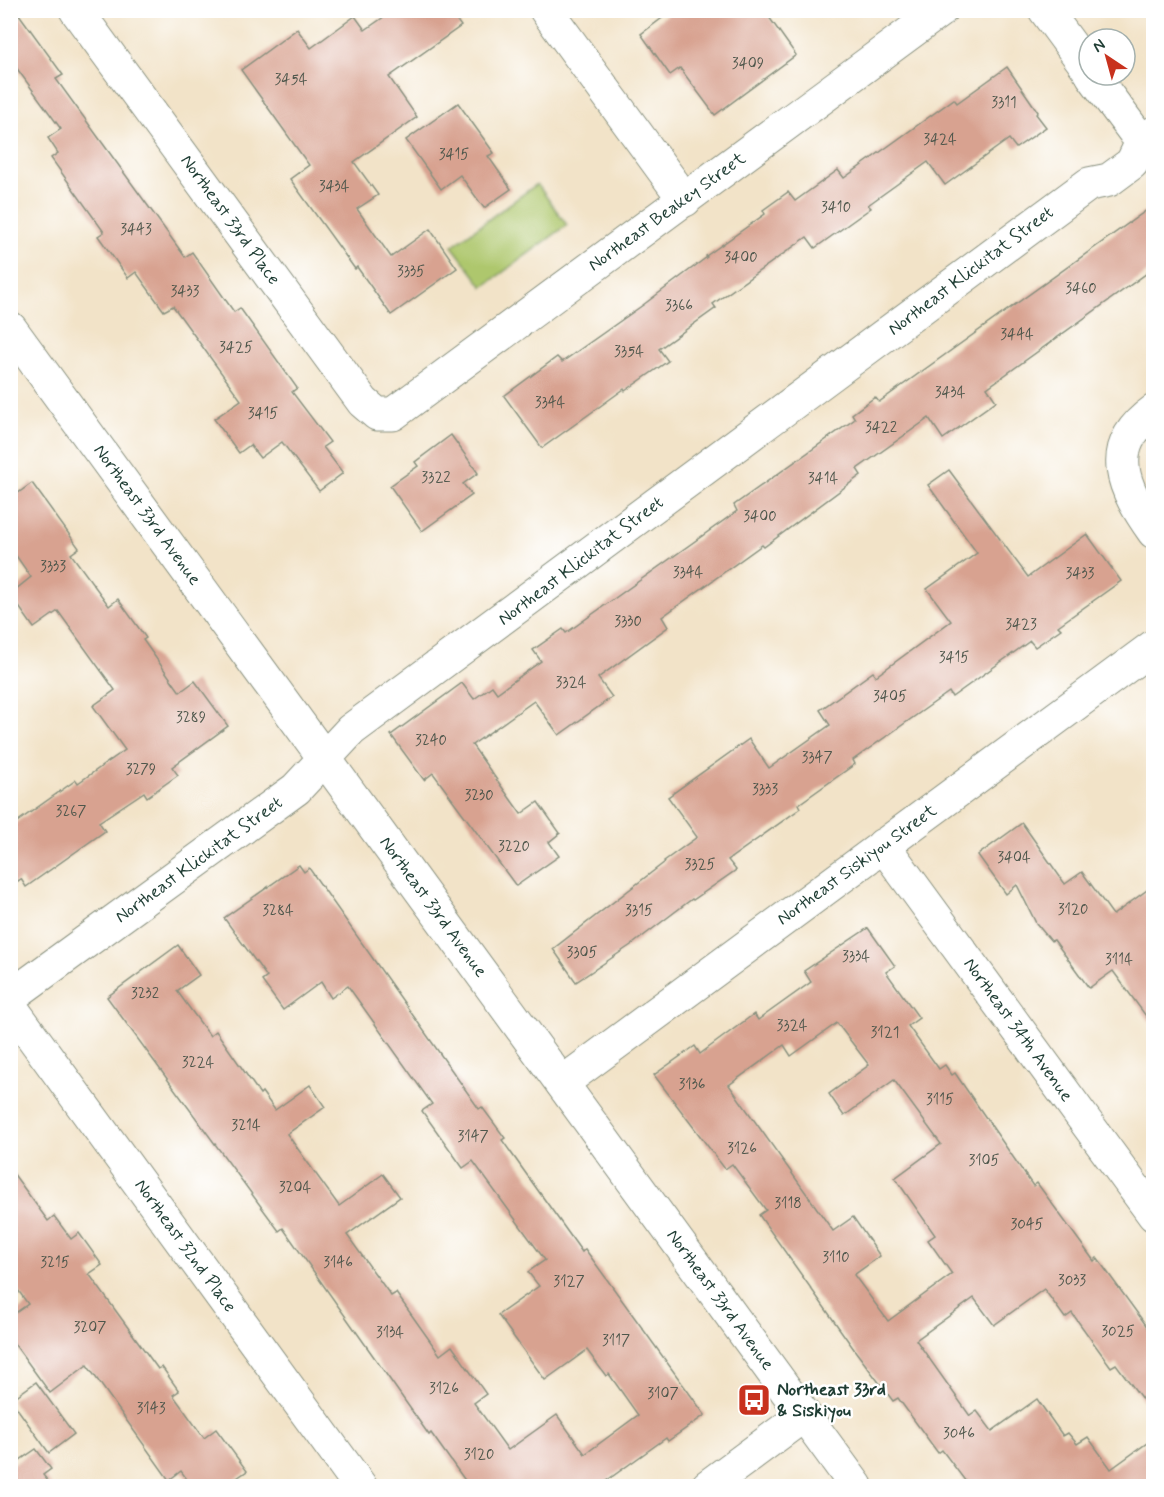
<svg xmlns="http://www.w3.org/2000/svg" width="1164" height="1497" viewBox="0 0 1164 1497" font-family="Mynerve,sans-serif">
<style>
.green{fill:#aec76d;stroke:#668250;stroke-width:1.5}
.building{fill:#d8a290;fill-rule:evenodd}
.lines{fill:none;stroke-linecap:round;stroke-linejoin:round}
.minor-casing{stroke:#88907e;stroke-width:35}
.secondary-casing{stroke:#88907e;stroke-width:35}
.minor{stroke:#fff;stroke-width:33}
.secondary{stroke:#fff;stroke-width:33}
.labels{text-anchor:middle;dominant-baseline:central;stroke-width:5;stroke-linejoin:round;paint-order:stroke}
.number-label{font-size:15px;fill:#4d564b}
.street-label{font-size:18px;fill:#1f3d34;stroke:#fff}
.poi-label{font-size:18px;font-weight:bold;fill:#1f3d34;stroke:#fff;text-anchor:start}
</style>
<rect width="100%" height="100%" fill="#fff"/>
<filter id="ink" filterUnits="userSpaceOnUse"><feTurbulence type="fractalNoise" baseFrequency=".0167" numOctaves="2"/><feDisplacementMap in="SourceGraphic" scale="12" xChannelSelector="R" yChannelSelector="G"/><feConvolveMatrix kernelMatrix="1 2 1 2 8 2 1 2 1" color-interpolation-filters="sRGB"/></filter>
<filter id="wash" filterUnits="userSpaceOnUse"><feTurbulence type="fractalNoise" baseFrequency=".008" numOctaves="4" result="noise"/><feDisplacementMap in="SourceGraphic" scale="24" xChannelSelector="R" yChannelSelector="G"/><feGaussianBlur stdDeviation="1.35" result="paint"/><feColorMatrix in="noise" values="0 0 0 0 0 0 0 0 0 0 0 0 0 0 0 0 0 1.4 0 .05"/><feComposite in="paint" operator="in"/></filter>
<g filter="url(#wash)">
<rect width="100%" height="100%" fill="#f2e3c8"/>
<!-- green -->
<polygon class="green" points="537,184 567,225 483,287 452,246"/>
<g id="blocks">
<!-- building -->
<g class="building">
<polygon points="10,10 16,10 63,75 56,79 185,257 192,252 234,312 240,308 297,388 292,392 330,442 323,447 343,473 319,491 282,442 260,458 250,445 239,453 214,419 241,400 173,306 164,311 136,272 128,278 98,236 104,232 51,158 58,153 48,138 61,129 10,59"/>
<polygon points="394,10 449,10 461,26 389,77 417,117 354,162 378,195 357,209 391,257 430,229 457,268 391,315 357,267 355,269 290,179 309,165 241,70 297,29 311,48 355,16 365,30"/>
<polygon points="673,10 764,10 796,55 715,115 680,68 670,75 641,34"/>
<polygon points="1007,67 1038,112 1036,114 1046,127 1016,148 1009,139 945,185 928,162 868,205 871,208 815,248 807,237 713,304 716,308 659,349 668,361 625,391 624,389 542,448 504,396 557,357 562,362 643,305 707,257 706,256 765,214 763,210 788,192 795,201 838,170 844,178 954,99 957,103"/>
<polygon points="458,103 494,153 488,156 511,189 484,208 460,175 441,189 406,140"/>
<polygon points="1154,205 1154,268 987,388 996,401 943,439 929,418 857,469 861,475 764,547 762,545 662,617 668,627 598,678 612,697 559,735 534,701 472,745 521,814 538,802 560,833 549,842 559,856 516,886 433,773 424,780 391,735 462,683 474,699 492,686 497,693 541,661 533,650 563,629 566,633 737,511 734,505 855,419 852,414 875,397 879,402"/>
<polygon points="451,435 478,473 463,484 472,495 422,531 390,486 418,466 415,462"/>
<polygon points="949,470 1028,577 1087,534 1121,581 1058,626 1061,629 1035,647 1030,641 952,697 949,692 853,760 855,764 799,804 801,808 728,860 736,870 693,900 692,899 634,943 576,982 553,949 665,862 664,861 697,837 668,797 749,739 769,768 830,725 820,710 873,672 876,676 951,621 927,589 977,553 928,485"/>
<polygon points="32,483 79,548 71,554 109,606 118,599 146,638 143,640 180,692 195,681 228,726 172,767 178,775 147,797 144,792 99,822 105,831 26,887 21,879 10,886 10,827 76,780 78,783 125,750 93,706 115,690 58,611 34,628 10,594 31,577 10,547 10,499"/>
<polygon points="1022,823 1065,884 1082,872 1113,915 1154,885 1154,1027 1113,971 1089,988 1054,940 1051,941 1036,923 1017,885 1006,894 978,855"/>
<polygon points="299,865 304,872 309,868 479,1109 482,1107 505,1138 502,1140 582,1252 585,1249 705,1415 668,1441 666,1438 599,1486 469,1486 431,1433 429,1435 283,1228 279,1231 107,997 178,945 199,975 177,991 210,1036 216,1031 260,1094 262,1092 275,1110 310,1085 325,1107 287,1134 339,1206 383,1174 400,1197 347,1235 391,1296 396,1293 440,1355 452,1346 486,1394 474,1403 508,1450 557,1415 585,1454 638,1415 609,1374 606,1376 587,1350 545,1380 498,1315 539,1286 528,1272 545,1260 473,1161 463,1168 422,1111 432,1104 348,986 331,998 321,982 283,1010 262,981 267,977 224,918"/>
<path d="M868,928L895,966L886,972L919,1018L908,1026L939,1069L945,1065L952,1075L955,1073L1033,1186L1037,1183L1094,1261L1097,1258L1154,1336V1415L1116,1364L1111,1367L1072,1313L1065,1318L1044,1289L994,1325L974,1298L916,1340L970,1416L977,1411L992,1431L1037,1399L1063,1436L1068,1433L1077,1444L1088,1437L1111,1469L1154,1438V1486H969L942,1450L938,1453L898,1398L893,1401L856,1352L759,1215L766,1210L732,1164L725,1169L654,1075L695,1046L700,1054L754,1014L758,1020L811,982L804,971ZM837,1023L869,1065L829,1094L844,1116L894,1080L941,1144L895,1178L935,1235L928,1240L952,1274L888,1321L854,1275L880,1256L853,1217L833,1231L729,1085L784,1045L791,1056Z"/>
<polygon points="10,1169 48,1221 54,1216 71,1239 79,1233 102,1265 89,1274 158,1369 162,1367 179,1391 173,1395 204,1438 216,1429 247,1471 225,1486 192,1486 181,1471 169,1480 87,1365 50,1393 10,1338 10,1317 28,1304 10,1279"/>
<polygon points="36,1382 74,1434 49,1453 11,1400"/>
<polygon points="36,1449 51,1469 43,1475 52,1486 10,1486 10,1467"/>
</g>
</g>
</g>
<g filter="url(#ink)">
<use href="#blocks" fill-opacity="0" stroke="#88907e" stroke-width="1.5"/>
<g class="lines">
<!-- minor casing -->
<g class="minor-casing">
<g id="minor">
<polyline points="76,10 363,402 377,414 393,414 941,10"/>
<polyline points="546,10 685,200"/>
<polyline points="1045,10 1089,70"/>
<polyline points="1092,75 1142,142"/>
<path d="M1154,411C1102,448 1124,490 1154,532"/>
<polyline points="883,845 1154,1215"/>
<polyline points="10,997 296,789 351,730 1089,184 1109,180 1132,163 1142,142 1154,133"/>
<polyline points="10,1006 360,1486"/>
<polyline points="562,1083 1154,646"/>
<polyline points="708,1486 804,1415"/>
</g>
</g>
<!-- secondary casing -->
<g class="secondary-casing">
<polyline id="secondary" points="10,328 856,1486"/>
</g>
<!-- minor -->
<use href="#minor" class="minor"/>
<!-- secondary -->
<use href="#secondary" class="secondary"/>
</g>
</g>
<!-- icons -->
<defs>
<g id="bus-square" transform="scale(1.725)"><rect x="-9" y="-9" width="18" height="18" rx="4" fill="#c8321e" stroke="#fff"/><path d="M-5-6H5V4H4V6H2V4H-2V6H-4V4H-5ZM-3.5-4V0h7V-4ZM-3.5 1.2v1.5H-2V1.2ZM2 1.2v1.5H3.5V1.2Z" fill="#fff"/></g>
</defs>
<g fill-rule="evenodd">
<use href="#bus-square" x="754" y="1400"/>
</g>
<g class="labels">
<!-- number labels -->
<g class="number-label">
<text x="748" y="64">3409</text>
<text x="291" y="80">3454</text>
<text x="1004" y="103">3311</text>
<text x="940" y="140">3424</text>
<text x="454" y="155">3415</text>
<text x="334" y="187">3434</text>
<text x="836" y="208">3410</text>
<text x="136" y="230">3443</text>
<text x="741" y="258">3400</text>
<text x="411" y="272">3335</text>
<text x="1081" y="289">3460</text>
<text x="185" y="292">3433</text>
<text x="679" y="306">3366</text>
<text x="1017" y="335">3444</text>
<text x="236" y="348">3425</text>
<text x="629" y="352">3354</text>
<text x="950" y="393">3434</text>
<text x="550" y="403">3344</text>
<text x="263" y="414">3415</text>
<text x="881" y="428">3422</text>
<text x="436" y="478">3322</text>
<text x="823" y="479">3414</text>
<text x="760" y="517">3400</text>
<text x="53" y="567">3333</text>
<text x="688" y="573">3344</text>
<text x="1080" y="574">3433</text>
<text x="628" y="622">3330</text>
<text x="1021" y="625">3423</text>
<text x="954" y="658">3415</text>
<text x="571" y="683">3324</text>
<text x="890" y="697">3405</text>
<text x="191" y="718">3289</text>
<text x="431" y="741">3240</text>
<text x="817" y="758">3347</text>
<text x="141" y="770">3279</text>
<text x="765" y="790">3333</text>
<text x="479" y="796">3230</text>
<text x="71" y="812">3267</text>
<text x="514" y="847">3220</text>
<text x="1014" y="858">3404</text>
<text x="700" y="865">3325</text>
<text x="1073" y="910">3120</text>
<text x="278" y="911">3284</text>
<text x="639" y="911">3315</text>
<text x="582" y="953">3305</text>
<text x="856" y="957">3334</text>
<text x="1119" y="960">3114</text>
<text x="145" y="994">3232</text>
<text x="792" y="1026">3324</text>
<text x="885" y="1033">3121</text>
<text x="198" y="1063">3224</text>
<text x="692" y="1085">3136</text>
<text x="940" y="1100">3115</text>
<text x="246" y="1126">3214</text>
<text x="473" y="1137">3147</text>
<text x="742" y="1149">3126</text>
<text x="984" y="1161">3105</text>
<text x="295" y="1188">3204</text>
<text x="788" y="1204">3118</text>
<text x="1027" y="1225">3045</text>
<text x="836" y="1258">3110</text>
<text x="55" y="1263">3215</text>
<text x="338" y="1263">3146</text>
<text x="1072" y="1281">3033</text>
<text x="569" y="1282">3127</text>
<text x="90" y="1328">3207</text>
<text x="1118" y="1332">3025</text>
<text x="390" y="1333">3134</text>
<text x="616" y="1341">3117</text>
<text x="444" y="1389">3126</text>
<text x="663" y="1394">3107</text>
<text x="151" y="1409">3143</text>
<text x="959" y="1434">3046</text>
<text x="479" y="1455">3120</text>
</g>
<!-- street labels -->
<g class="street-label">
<text transform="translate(667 212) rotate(-36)">Northeast Beakey Street</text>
<text transform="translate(230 220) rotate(54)">Northeast 33rd Place</text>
<text transform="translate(971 271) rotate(-37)">Northeast Klickitat Street</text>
<text transform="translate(147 515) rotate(54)">Northeast 33rd Avenue</text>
<text transform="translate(581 561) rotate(-37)">Northeast Klickitat Street</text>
<text transform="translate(199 860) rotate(-36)">Northeast Klickitat Street</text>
<text transform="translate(857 865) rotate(-36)">Northeast Siskiyou Street</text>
<text transform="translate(433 907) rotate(54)">Northeast 33rd Avenue</text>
<text transform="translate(1018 1030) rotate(54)">Northeast 34th Avenue</text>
<text transform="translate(185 1246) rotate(54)">Northeast 32nd Place</text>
<text transform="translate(720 1300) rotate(54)">Northeast 33rd Avenue</text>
</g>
<!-- poi labels -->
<g class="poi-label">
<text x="777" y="1390">Northeast 33rd<tspan x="777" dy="21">&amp; Siskiyou</tspan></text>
</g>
</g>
<!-- margin -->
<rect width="1164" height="1497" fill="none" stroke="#fff" stroke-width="36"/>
<!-- north arrow -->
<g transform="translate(1107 57) rotate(324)"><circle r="28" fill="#ffffff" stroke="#a5b1ae" stroke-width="1.5"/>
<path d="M0-4.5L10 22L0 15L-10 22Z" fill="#c8321e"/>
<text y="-9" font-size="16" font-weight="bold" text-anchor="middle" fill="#1f3d34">N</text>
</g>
</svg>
